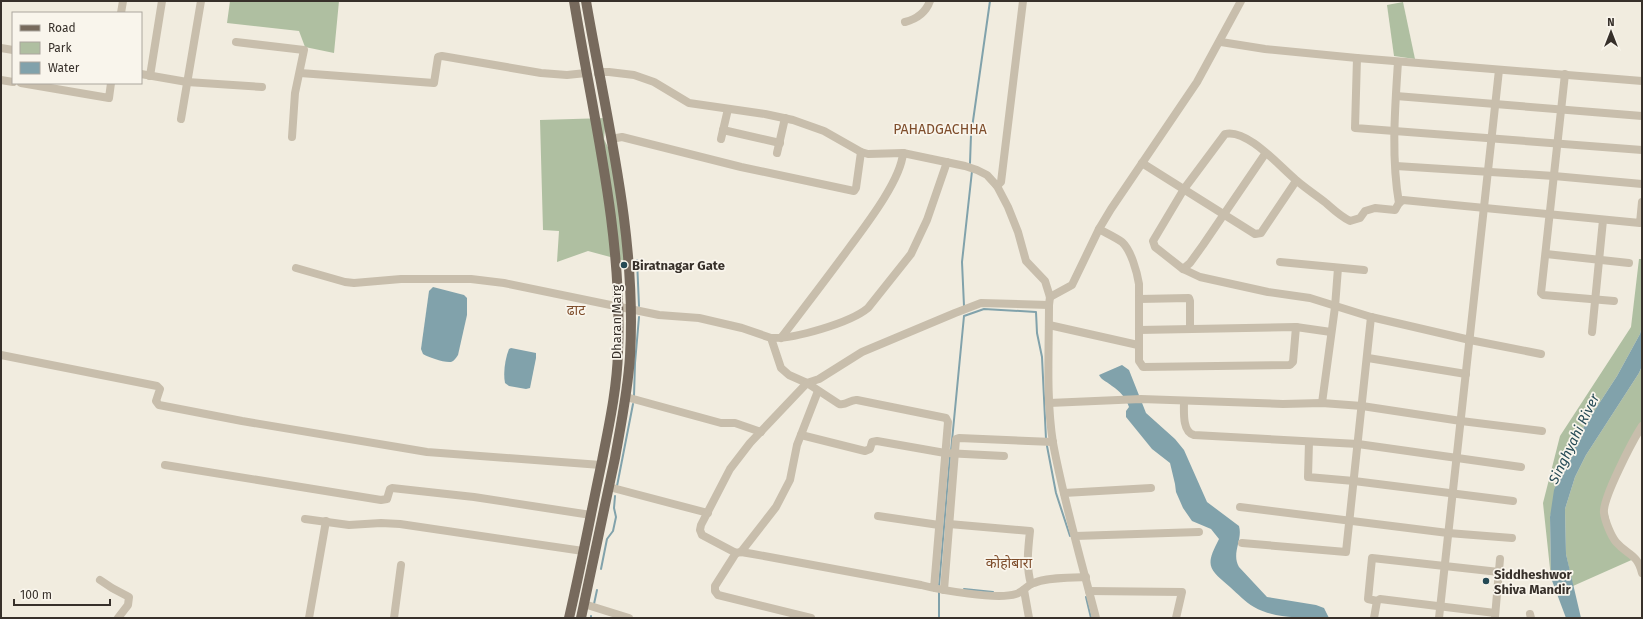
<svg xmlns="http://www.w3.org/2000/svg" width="1643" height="619" viewBox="0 0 1643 619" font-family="'Fira Sans','Noto Sans Devanagari',sans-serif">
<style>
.green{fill:#afbfa1}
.water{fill:#81a2ab}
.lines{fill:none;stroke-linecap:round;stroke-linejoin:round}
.stream{stroke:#81a2ab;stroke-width:2}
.minor{stroke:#c8beac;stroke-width:8}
.major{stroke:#776a5d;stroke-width:10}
.poi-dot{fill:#244954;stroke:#f9f5ec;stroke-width:1.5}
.labels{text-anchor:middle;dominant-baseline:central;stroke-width:3.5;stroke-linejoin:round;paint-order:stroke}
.poi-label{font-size:13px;font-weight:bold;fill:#37302a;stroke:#f9f5ec;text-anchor:start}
.street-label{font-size:13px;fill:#37302a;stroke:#f9f5ec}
.neighbourhood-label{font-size:14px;fill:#7e4d2b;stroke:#f9f5ec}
.water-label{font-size:14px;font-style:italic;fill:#244954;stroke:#f9f5ec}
</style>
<rect width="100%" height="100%" fill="#f1ecdf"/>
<!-- green -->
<g class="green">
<polygon points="230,1 339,1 334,53 305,47 299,31 227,23"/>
<polygon points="1403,2 1415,59 1394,56 1387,5"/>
<polygon points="606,118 604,139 615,162 629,262 588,251 557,262 559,231 543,230 540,120"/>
<polygon points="1639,259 1642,259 1642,326 1640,334 1617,376 1574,442 1550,517 1551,578 1543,503 1560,436 1631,327"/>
<polygon points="1642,366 1642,426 1605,502 1614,540 1636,558 1573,586 1566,554 1565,509 1575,477 1586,455 1639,373"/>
</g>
<!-- water -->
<g class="water">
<path d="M433,287L464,295L467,298V315L458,355C456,358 454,361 451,362C444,363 428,357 423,354L421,349L429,291Z"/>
<polygon points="1642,326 1642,366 1639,373 1586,455 1575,477 1565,509 1566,554 1581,618 1566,618 1551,578 1550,517 1554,490 1574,442 1617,376 1640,334"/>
<path d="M511,348L536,353V358L530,388L526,389L509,386L505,383C503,373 505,359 509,349Z"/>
<path d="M1122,365L1129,370L1146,413L1175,439L1184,450L1207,502L1239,526C1243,540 1231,553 1239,567L1267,597L1316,605L1324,608L1329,618C1307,618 1274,619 1254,607C1245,602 1238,594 1230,587C1208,568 1205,566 1219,539L1211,529L1192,521L1183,508L1176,492L1175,484L1170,463L1152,449L1126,417V411L1129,407C1126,398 1120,391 1112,386C1108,382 1102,381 1099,375Z"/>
</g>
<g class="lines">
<!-- stream -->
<g class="stream">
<polyline points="970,163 971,135 990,1"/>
<polyline points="637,260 639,306"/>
<polyline points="964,306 962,262 972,171"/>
<polyline points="634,396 635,363 639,317"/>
<polyline points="1047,446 1056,493 1070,536"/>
<polyline points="951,451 964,316 984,309 1036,312 1037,333 1042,357 1046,439"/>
<polyline points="617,486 633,404"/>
<polyline points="601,569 607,539 613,531 616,517 614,508 615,496"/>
<polyline points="939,586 950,456"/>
<polyline points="964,589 993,592"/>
<polyline points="939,592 939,618"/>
<polyline points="1086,597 1091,618"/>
<polyline points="594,604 597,590"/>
<polyline points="591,618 591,616"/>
</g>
<!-- minor -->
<g class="minor">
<polyline points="121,13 123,1"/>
<path d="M905,22C917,19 926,12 930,1"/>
<polyline points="236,42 304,50 295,93 292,137"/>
<polyline points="1221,42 1265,49 1357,58 1642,81"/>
<polyline points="1,48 13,50"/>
<polyline points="1357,58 1355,128 1642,150"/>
<path d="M1398,62C1395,108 1391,157 1399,203"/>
<polyline points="300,73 434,83 438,57 442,56 541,73 567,75 586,73"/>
<polyline points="141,74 187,82 262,87"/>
<path d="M598,74L602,72H609L634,75L654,82L689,103L765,114L793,120L824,131L861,152L868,154L903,153L965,166L977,170L987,175L997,186L1008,207L1018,232L1026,261L1045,281L1050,297L1049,305C1049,351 1046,398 1053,443C1064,502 1081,560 1096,618"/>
<polyline points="1565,74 1541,293 1543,295 1614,301"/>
<polyline points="150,76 162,1"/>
<polyline points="1,80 13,82"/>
<polyline points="21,83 109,98 111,83"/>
<polyline points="1396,96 1642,116"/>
<polyline points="181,119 201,1"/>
<polyline points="723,130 780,143"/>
<polyline points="611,139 622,137 741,167 854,191 856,188 861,152"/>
<polyline points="721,139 728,109"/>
<polyline points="777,153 785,118"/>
<polyline points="1142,163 1255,234 1261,233 1296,181"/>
<polyline points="1396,166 1554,176 1642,184"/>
<polyline points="997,186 1001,182 1002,174 1023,1"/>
<path d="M1099,229C1106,233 1115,237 1122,242C1131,250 1137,272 1139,284V361L1143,367L1290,365L1293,362L1296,327"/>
<polyline points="1546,254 1629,263"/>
<polyline points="1280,262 1364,270"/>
<polyline points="296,268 345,282 354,283 401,279 471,279 504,283 659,315 699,318 742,328 771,338 781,368 789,375 807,383 819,379 862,352 955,313 981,303 1049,305"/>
<polyline points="1183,269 1190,263 1203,245 1265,154"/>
<polyline points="1050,297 1072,285 1099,229 1111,209 1197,82 1241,1"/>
<polyline points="1139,299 1189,298 1190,301 1190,329"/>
<polyline points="1049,325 1138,345"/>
<polyline points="1139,330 1296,327 1331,332"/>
<polyline points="1592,332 1603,220"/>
<path d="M771,338C794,339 850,323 868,308L911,254L927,220L947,162"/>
<path d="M781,338C804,308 827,278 849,248C866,225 901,180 903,153"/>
<path d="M1541,354L1470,340L1371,317L1310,298L1268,292L1200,277L1183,269L1155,247L1153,241L1184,189L1225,134C1247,128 1280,167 1296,180C1305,188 1316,195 1326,203C1334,210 1340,216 1350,221L1360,218L1365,211L1375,208L1395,210L1399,203L1403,200L1640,223L1642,202"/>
<polyline points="1,355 157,386 160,389 156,401 159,405 242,421 427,452 601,465"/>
<polyline points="1368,358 1466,374"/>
<polyline points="626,397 721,423 735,423 761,432"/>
<path d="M1184,401C1184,411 1182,432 1194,435L1358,444L1521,467"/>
<polyline points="1049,403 1141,399 1283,404 1322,403 1362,406 1461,421 1542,431"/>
<polyline points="1322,403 1335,307 1338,268"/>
<path d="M1642,426C1633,440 1602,499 1604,513C1605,521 1611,536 1616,542C1628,556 1637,553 1642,573"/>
<polyline points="801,435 865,451 870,449 872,442 877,441 945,453 1004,456"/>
<polyline points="1309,442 1308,477 1354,481 1513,501"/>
<polyline points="165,465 381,500 387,499 390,489 392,488 474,497 591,515"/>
<polyline points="609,487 708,513"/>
<polyline points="1064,493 1151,488"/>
<polyline points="1240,507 1448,533 1512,538"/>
<polyline points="878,516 939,525"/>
<polyline points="305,519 349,525 381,523 400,524 583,551"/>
<path d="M949,524L1030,531C1028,549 1026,567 1031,584"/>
<polyline points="1075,536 1199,532"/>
<polyline points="1242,543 1346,552 1371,317"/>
<polyline points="741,552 776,507 790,480 797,445 818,391"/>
<polyline points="736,553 715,586 715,591 718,595 811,618"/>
<polyline points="100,580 112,588 129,597 128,605 118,618"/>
<path d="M934,588L948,422L946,418L857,400C850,399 847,406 839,404L807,383L750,443L730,469L701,525L700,530L702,535L736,553L741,552L753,554L921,585C940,590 997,600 1016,594C1023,592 1027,585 1034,583C1047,577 1071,578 1086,577"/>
<polyline points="944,590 956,439 959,438 1053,442"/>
<polyline points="1024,590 1029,618"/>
<polyline points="1089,591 1182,592 1176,618"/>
<polyline points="1377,601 1368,599 1372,558 1499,572"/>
<polyline points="584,604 629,618"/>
<polyline points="1530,614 1531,618"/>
<polyline points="1495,617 1500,559"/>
<polyline points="309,618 326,521"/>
<polyline points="394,618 401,565"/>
<polyline points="1374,618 1377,601 1380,599 1495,613"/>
<polyline points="1439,618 1499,70"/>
</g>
<!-- major -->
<g class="major">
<path d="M569,618C581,566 591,513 602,461C609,425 617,389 618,352C623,234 593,117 574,1"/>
<path d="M581,618C592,565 604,511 615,458C621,424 628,390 630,356C637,236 606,118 586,1"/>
</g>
</g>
<!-- markers -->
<g class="poi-dot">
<circle cx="624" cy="265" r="4"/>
<circle cx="1486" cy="581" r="4"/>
</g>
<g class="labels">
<!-- poi labels -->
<g class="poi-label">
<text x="632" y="265">Biratnagar Gate</text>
<text x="1494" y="574">Siddheshwor<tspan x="1494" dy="15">Shiva Mandir</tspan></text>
</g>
<!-- street labels -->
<g class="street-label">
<text transform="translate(616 322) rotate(-90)">Dharan Marg</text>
</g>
<!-- neighbourhood labels -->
<g class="neighbourhood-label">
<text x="940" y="129">PAHADGACHHA</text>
<text x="576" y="310">ढाट</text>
<text x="1009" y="563">कोहोबारा</text>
</g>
<!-- water labels -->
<g class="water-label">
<text transform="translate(1574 439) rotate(-64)">Singhyahi River</text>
</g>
</g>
<!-- border -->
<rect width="1643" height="619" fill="none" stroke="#37302a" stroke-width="4"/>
<!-- legend -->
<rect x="12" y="12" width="130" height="72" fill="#f9f5ec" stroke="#aba69e"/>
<rect x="20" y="25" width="20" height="6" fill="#776a5d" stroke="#aba69e"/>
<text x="48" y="32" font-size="12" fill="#37302a">Road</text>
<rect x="20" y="42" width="20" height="12" fill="#afbfa1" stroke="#aba69e"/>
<text x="48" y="52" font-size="12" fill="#37302a">Park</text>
<rect x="20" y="62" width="20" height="12" fill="#81a2ab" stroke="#aba69e"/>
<text x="48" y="72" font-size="12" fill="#37302a">Water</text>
<!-- north arrow -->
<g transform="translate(1611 32)" stroke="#f9f5ec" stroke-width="3" paint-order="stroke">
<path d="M0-3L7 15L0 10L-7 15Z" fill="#37302a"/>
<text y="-6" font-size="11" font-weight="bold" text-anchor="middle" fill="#37302a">N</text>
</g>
<!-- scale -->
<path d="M14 599v6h96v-6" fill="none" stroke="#37302a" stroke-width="2"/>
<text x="20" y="599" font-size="12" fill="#37302a" stroke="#f9f5ec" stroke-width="3" paint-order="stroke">100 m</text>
</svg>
